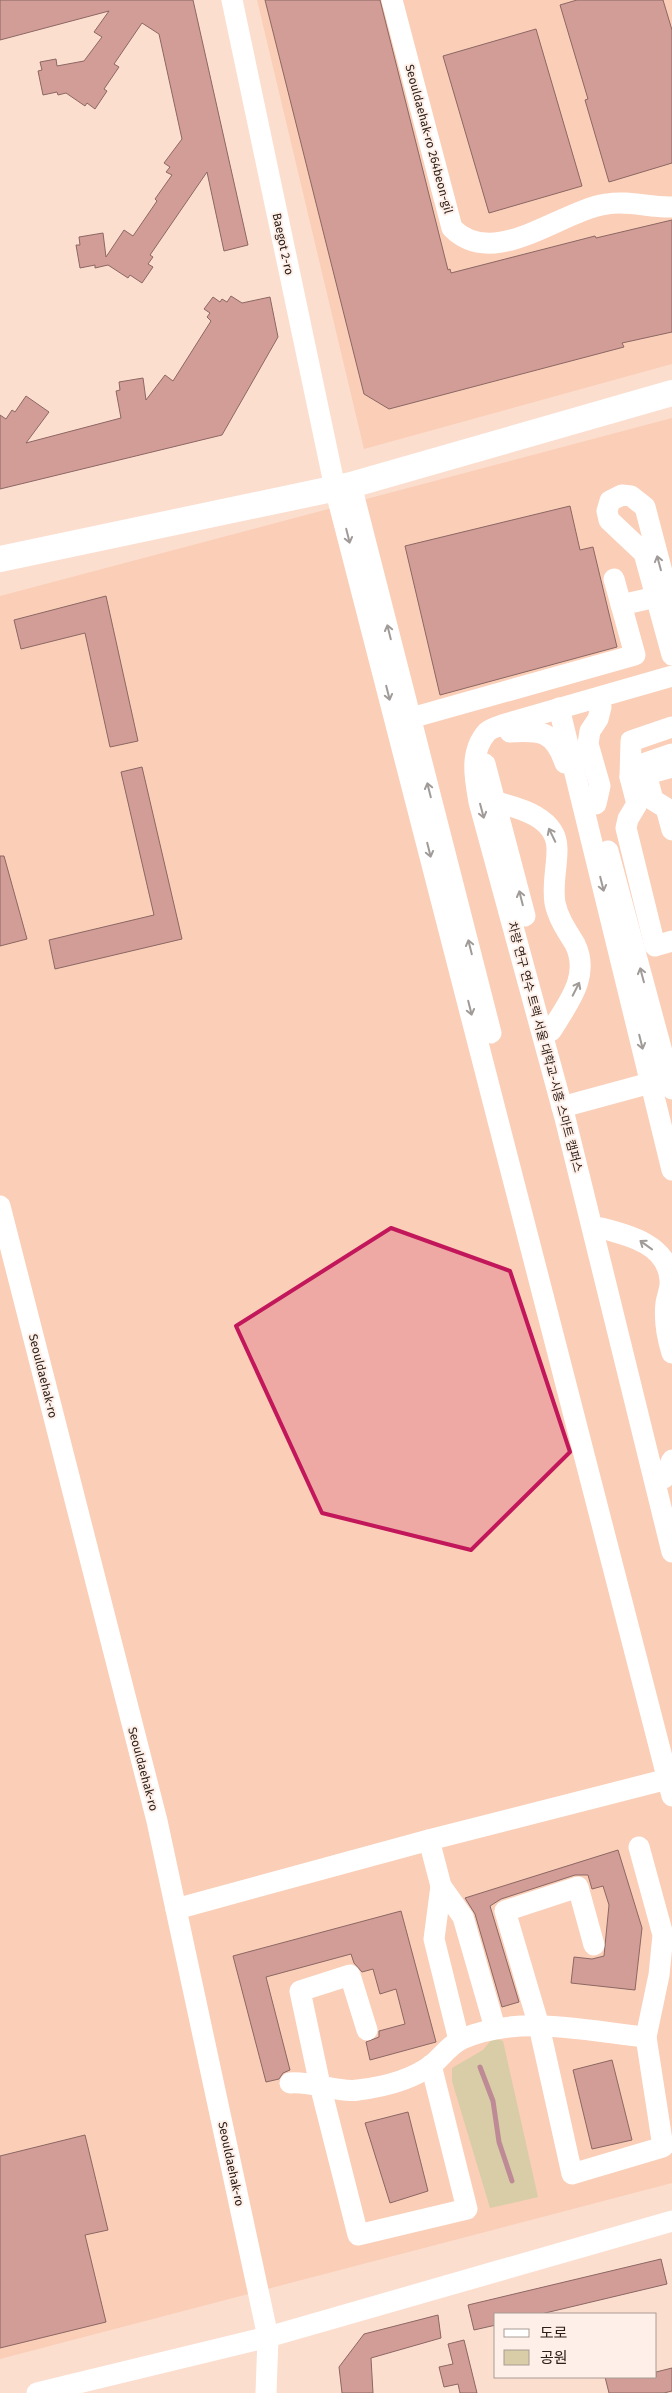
<svg xmlns="http://www.w3.org/2000/svg" width="672" height="2393" viewBox="0 0 672 2393" font-family="'Fira Sans','Noto Sans KR',sans-serif">
<style>
.built{fill:#faceb7}
.green{fill:#d8cda6}
.lines{fill:none;stroke-linecap:round;stroke-linejoin:round}
.stream{stroke:#bd8a96;stroke-width:5}
.building{fill:#d29d97;stroke:#8c6763}
.minor{stroke:#fff;stroke-width:21}
.major{stroke:#fff;stroke-width:26}
.oneway{stroke:#a09b98}
.marked{fill:#c2185b;fill-opacity:0.2;stroke:#c2185b;stroke-width:4;stroke-linejoin:round}
.labels{text-anchor:middle;dominant-baseline:central;stroke-width:4;stroke-linejoin:round;paint-order:stroke}
.street-label{font-size:12px;fill:#2d2019;stroke:#feefe8}
</style>
<rect width="100%" height="100%" fill="#fcdecf"/>
<!-- built -->
<g class="built">
<polygon points="257,0 672,0 672,364 364,449"/>
<polygon points="672,418 672,2183 0,2359 0,596"/>
</g>
<!-- green -->
<polygon class="green" points="493,2038 503,2041 538,2197 490,2208 452,2081 452,2068 483,2050"/>
<g class="lines">
<!-- stream -->
<polyline class="stream" points="480,2067 493,2101 499,2142 512,2181"/>
</g>
<!-- building -->
<g class="building">
<polygon points="0,0 193,0 248,245 224,251 207,172 150,255 153,257 148,264 153,267 142,283 130,275 128,278 108,265 95,268 95,265 80,268 76,245 80,245 79,237 103,233 106,257 124,230 133,236 157,201 155,199 172,175 166,172 170,167 164,163 182,139 159,34 142,23 114,64 119,67 104,89 107,91 95,109 87,103 85,106 66,93 58,95 57,92 43,95 38,71 42,70 40,62 56,59 57,66 84,61 102,37 94,32 109,11 0,40"/>
<polygon points="265,0 380,0 448,270 450,269 451,273 595,236 596,238 672,220 672,332 622,343 624,347 389,409 364,394"/>
<polygon points="577,0 663,0 672,30 672,163 609,182 585,100 588,99 560,5"/>
<polygon points="536,29 582,186 489,213 443,56"/>
<polygon points="231,296 242,303 270,297 278,337 222,435 0,489 0,415 6,419 12,410 15,412 26,396 49,412 26,443 121,418 116,391 120,390 119,382 143,378 146,400 165,375 173,381 211,321 207,317 210,313 204,309 213,297 220,302 222,299 227,302"/>
<polygon points="570,506 580,550 593,547 617,647 440,695 405,546"/>
<polygon points="106,596 138,741 110,747 85,633 21,649 14,620"/>
<polygon points="142,767 182,939 55,969 49,940 154,915 121,772"/>
<polygon points="0,856 4,856 27,939 0,946"/>
<polygon points="618,1850 642,1928 635,1990 571,1983 574,1957 592,1959 604,1956 609,1905 603,1886 592,1889 588,1875 575,1875 501,1899 490,1906 519,2002 502,2007 475,1914 465,1898"/>
<polygon points="401,1911 436,2042 370,2060 366,2042 379,2037 379,2031 405,2024 396,1989 380,1994 373,1969 362,1972 354,1963 351,1954 266,1977 290,2070 283,2073 279,2079 266,2082 233,1956"/>
<polygon points="612,2060 632,2140 592,2149 573,2070"/>
<polygon points="408,2112 428,2191 390,2203 365,2123"/>
<polygon points="85,2135 108,2230 85,2235 106,2322 0,2348 0,2156"/>
<polygon points="661,2259 667,2284 541,2314 496,2314 496,2325 474,2330 468,2305"/>
<polygon points="438,2315 441,2338 371,2358 373,2393 342,2393 339,2367 364,2334"/>
<polygon points="464,2340 477,2393 460,2393 458,2384 444,2387 439,2367 453,2364 448,2344"/>
<polygon points="672,2368 672,2391 664,2393 609,2393 605,2377 656,2377 656,2372"/>
</g>
<g class="lines">
<!-- minor -->
<g class="minor">
<polyline points="232,0 335,488 672,1796"/>
<path d="M392,0L452,228C494,271 561,210 607,204C628,200 651,208 672,207"/>
<polyline points="351,485 491,1033"/>
<polyline points="621,605 656,597"/>
<polyline points="672,610 645,507 631,496 622,495 610,501 607,511 609,520 644,553 672,655"/>
<path d="M672,676L505,724C500,726 491,728 487,732C469,752 475,779 479,802L565,1118L672,1552"/>
<polyline points="559,708 672,1170"/>
<polyline points="411,718 635,655 614,579"/>
<path d="M510,732C541,730 554,731 565,763"/>
<polyline points="672,754 637,766 630,777 637,804 628,819 626,828 655,946 672,941"/>
<polyline points="485,764 525,916"/>
<polyline points="672,767 651,773 648,781 653,800 666,808 672,830"/>
<polyline points="630,777 631,741 672,727"/>
<path d="M496,802C520,808 558,818 557,850C557,868 552,885 555,903C558,918 567,931 575,944C591,977 567,1004 551,1031"/>
<polyline points="596,804 600,786 588,744 590,731 598,719 601,707"/>
<polyline points="608,851 672,1089"/>
<polyline points="562,1107 665,1079"/>
<polyline points="0,1206 157,1821 268,2337 266,2393"/>
<path d="M601,1228C629,1235 668,1245 670,1280C671,1288 667,1296 666,1303C664,1320 667,1337 672,1353"/>
<polyline points="664,1478 672,1460"/>
<polyline points="429,1840 441,1886 463,1917 495,2028"/>
<polyline points="441,1886 434,1939 459,2040"/>
<polyline points="176,1909 429,1840 672,1778"/>
<polyline points="594,1945 578,1887 505,1911 539,2026 572,2174 663,2147 646,2037 659,1975 663,1935 639,1847"/>
<polyline points="367,2030 350,1975 300,1991 320,2085 358,2235 467,2209 431,2065"/>
<path d="M290,2083C313,2081 338,2093 358,2090C383,2087 412,2080 433,2064C442,2056 451,2044 462,2039C519,2014 586,2031 646,2037"/>
<polyline points="37,2393 268,2337 672,2221"/>
</g>
<!-- major -->
<polyline class="major" points="0,559 351,485 672,393"/>
</g>
<!-- one-way arrows -->
<defs><path id="oneway-shaft" d="M-6 0H5M1.5-3L5.5 0L1.5 3" fill="none" stroke-width="1.6" stroke-linecap="round" stroke-linejoin="round" transform="scale(1.25)"/></defs>
<g class="oneway">
<use href="#oneway-shaft" transform="translate(348 536) rotate(76)"/>
<use href="#oneway-shaft" transform="translate(659 563) rotate(-105)"/>
<use href="#oneway-shaft" transform="translate(389 632) rotate(-104)"/>
<use href="#oneway-shaft" transform="translate(388 693) rotate(76)"/>
<use href="#oneway-shaft" transform="translate(429 790) rotate(-104)"/>
<use href="#oneway-shaft" transform="translate(482 811) rotate(75)"/>
<use href="#oneway-shaft" transform="translate(552 835) rotate(-116)"/>
<use href="#oneway-shaft" transform="translate(429 850) rotate(76)"/>
<use href="#oneway-shaft" transform="translate(602 884) rotate(76)"/>
<use href="#oneway-shaft" transform="translate(521 898) rotate(-104)"/>
<use href="#oneway-shaft" transform="translate(470 947) rotate(-104)"/>
<use href="#oneway-shaft" transform="translate(642 975) rotate(-105)"/>
<use href="#oneway-shaft" transform="translate(576 989) rotate(-63)"/>
<use href="#oneway-shaft" transform="translate(470 1008) rotate(76)"/>
<use href="#oneway-shaft" transform="translate(641 1042) rotate(76)"/>
<use href="#oneway-shaft" transform="translate(646 1245) rotate(-144)"/>
</g>
<!-- marked area -->
<path class="marked" d="M391,1228L510,1271L570,1452L471,1550L322,1513L236,1326Z"/>
<g class="labels">
<!-- street labels -->
<g class="street-label">
<text transform="translate(429 139) rotate(75)">Seouldaehak-ro 264beon-gil</text>
<text transform="translate(283 244) rotate(78)">Baegot 2-ro</text>
<text transform="translate(545 1047) rotate(75)">차량 연구 연수 트랙 서울 대학교-시흥 스마트 캠퍼스</text>
<text transform="translate(43 1376) rotate(76)">Seouldaehak-ro</text>
<text transform="translate(143 1769) rotate(75)">Seouldaehak-ro</text>
<text transform="translate(231 2164) rotate(78)">Seouldaehak-ro</text>
</g>
</g>
<!-- legend -->
<rect x="494" y="2313" width="162" height="65" fill="#feefe8" stroke="#aa9c95"/>
<rect x="504" y="2329" width="25" height="8" fill="#ffffff" stroke="#aa9c95"/>
<text x="540" y="2338" font-size="15" fill="#2d2019">도로</text>
<rect x="504" y="2350" width="25" height="15" fill="#d8cda6" stroke="#aa9c95"/>
<text x="540" y="2363" font-size="15" fill="#2d2019">공원</text>
</svg>
